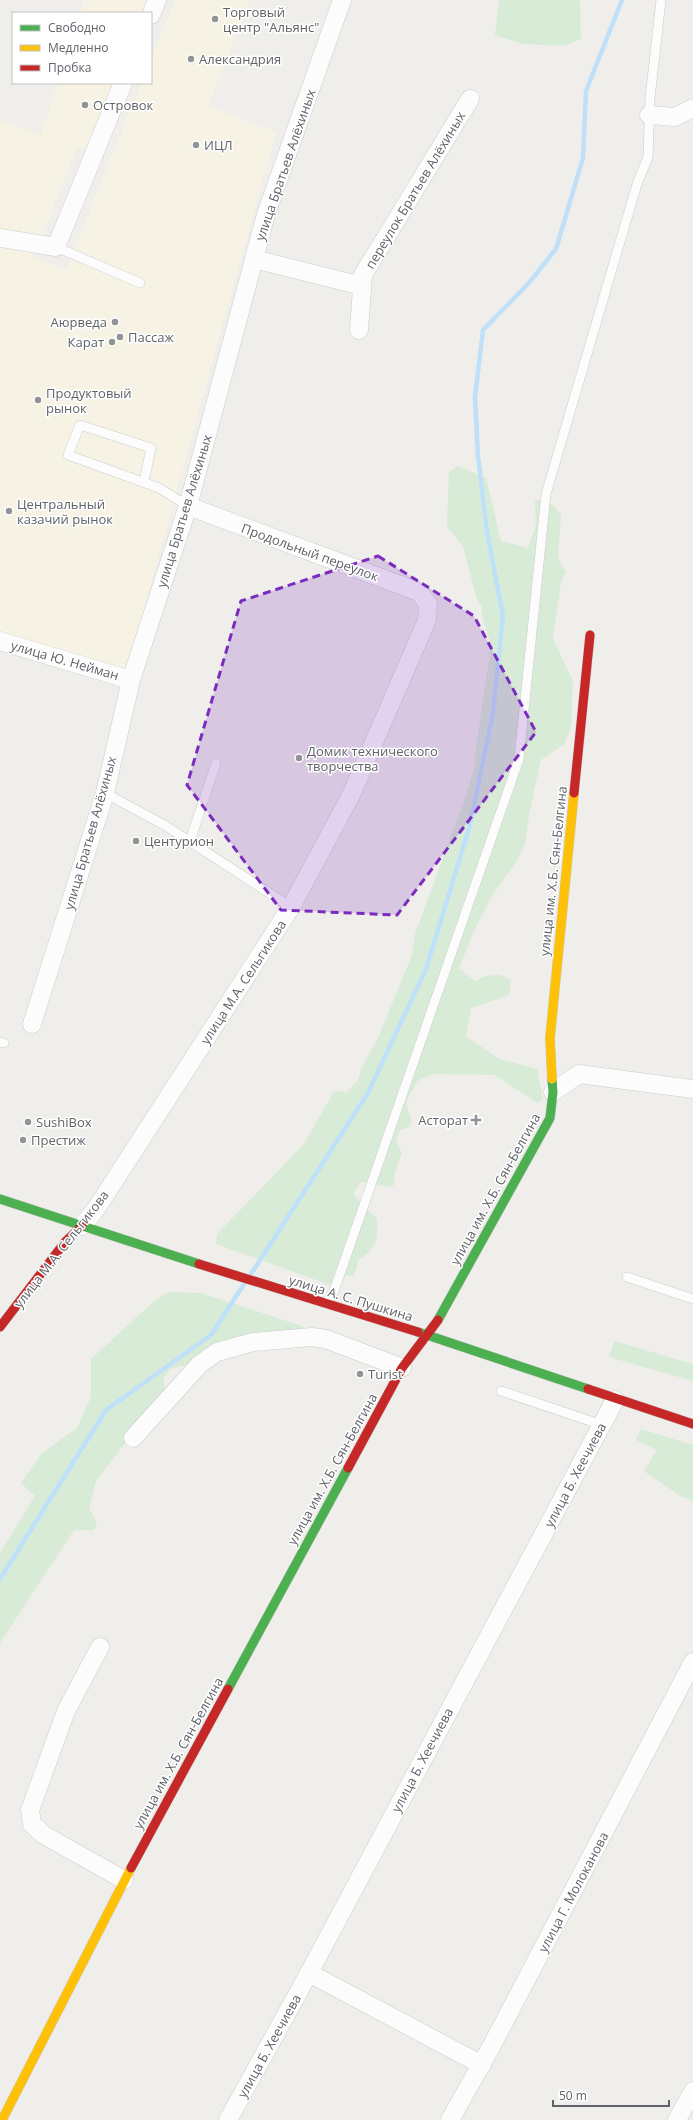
<svg xmlns="http://www.w3.org/2000/svg" width="693" height="2120" viewBox="0 0 693 2120" font-family="'Open Sans',sans-serif">
<style>
.commercial{fill:#f7f3e4}
.green{fill:#d8ebd6}
.lines{fill:none;stroke-linecap:round;stroke-linejoin:round}
.stream{stroke:#bfe0f9;stroke-width:4.5}
.lane-casing{stroke:#cbcccc;stroke-width:10}
.street-casing{stroke:#cbcccc;stroke-width:19}
.fast-casing{stroke:#cacacb;stroke-width:10}
.slow-casing{stroke:#cacacb;stroke-width:10}
.jam-casing{stroke:#cacacb;stroke-width:10}
.lane{stroke:#fdfcfc;stroke-width:9}
.street{stroke:#fdfcfc;stroke-width:18}
.fast{stroke:#4caf50;stroke-width:9}
.slow{stroke:#ffc107;stroke-width:9}
.jam{stroke:#c62828;stroke-width:9}
.marked{fill:#7b2cbf;fill-opacity:0.2;stroke:#7b2cbf;stroke-width:3;stroke-dasharray:8 5;stroke-linejoin:round}
.poi-dot{fill:#919496;stroke:#fff;stroke-width:1.5}
.labels{text-anchor:middle;dominant-baseline:central;stroke-width:3;stroke-linejoin:round;paint-order:stroke}
.poi-label{font-size:13px;fill:#5f6368;stroke:#fff;text-anchor:start}
.street-label{font-size:13px;fill:#5f6368;stroke:#fff}
</style>
<rect width="100%" height="100%" fill="#efeeea"/>
<!-- commercial -->
<g class="commercial">
<polygon points="84,0 151,0 146,13 80,13"/>
<polygon points="175,0 250,0 208,106 276,132 127,670 0,631 0,120 41,135 58,83 118,83 91,150 77,148 33,257 66,270 141,83 151,83 151,59"/>
</g>
<!-- green -->
<g class="green">
<polygon points="499,0 580,0 581,39 564,46 523,44 495,35"/>
<path d="M458,466L486,478L501,541L528,548L536,524L535,499L553,505L561,515L558,559L566,572L561,582L553,639L573,681L571,728L564,744L541,760L529,815L525,845L516,862L492,896L473,933L459,968L475,981C489,974 497,972 511,980L509,995L471,1008L466,1036L499,1059L537,1069L543,1099L538,1103L494,1075L434,1074L417,1081L406,1103L412,1121L409,1127L400,1130L396,1141L402,1153L395,1172L394,1185L389,1187L361,1182L353,1194L377,1219C378,1238 377,1249 359,1259L354,1276L337,1274L330,1285L216,1244L217,1234L304,1144L334,1091L347,1092L358,1080L361,1069L378,1038L412,955L415,934L467,793L475,764V753L491,646C488,632 480,620 482,606L477,600L463,546L447,527L449,472Z"/>
<polygon points="168,1292 201,1293 305,1327 291,1334 171,1369 164,1377 165,1392 96,1481 89,1508 97,1522 94,1530 74,1530 0,1643 0,1553 35,1496 21,1483 42,1453 77,1428 91,1397 91,1359 154,1301"/>
<polygon points="614,1341 693,1364 693,1381 609,1357"/>
<polygon points="641,1429 693,1445 693,1501 680,1496 644,1471 657,1450 636,1440"/>
</g>
<g class="lines">
<!-- stream -->
<g class="stream">
<polyline points="251,1274 368,1093 426,969 470,825 493,713 503,616 487,532 478,456 475,397 483,330 528,284 556,249 583,158 586,91 622,0"/>
<polyline points="0,1579 106,1410 211,1335 244,1284"/>
</g>
<!-- lane casing -->
<g class="lane-casing">
<g id="lane">
<polyline points="56,247 140,283"/>
<polyline points="144,482 151,448 80,425 68,455 159,488 188,506"/>
<polyline points="105,793 166,826 291,907"/>
<polyline points="190,841 216,763"/>
<polyline points="0,1042 4,1043"/>
<polyline points="627,1277 693,1299"/>
<polyline points="326,1304 334,1291 519,759 546,494 637,184 648,157 650,98 661,0"/>
<polyline points="501,1391 602,1425"/>
</g>
</g>
<!-- street casing -->
<g class="street-casing">
<g id="street">
<polyline points="151,15 157,0"/>
<polyline points="649,115 675,117 693,108"/>
<polyline points="0,238 56,247 123,83"/>
<polyline points="254,259 362,286"/>
<polyline points="359,330 363,275 470,99"/>
<polyline points="0,641 131,680"/>
<polyline points="32,1024 105,793 131,680 188,506 266,214 342,0"/>
<polyline points="553,1092 579,1074 693,1089"/>
<polyline points="82,1226 96,1209 291,907 351,795 427,620 428,604 419,592 188,506"/>
<polyline points="133,1438 200,1364 217,1352 253,1342 312,1337 326,1339 402,1368"/>
<polyline points="100,1647 66,1711 30,1810 32,1824 44,1835 124,1880"/>
<polyline points="309,1973 482,2065"/>
<polyline points="228,2120 309,1973 615,1400"/>
<polyline points="450,2120 491,2047 693,1662"/>
<polyline points="677,2120 693,2091"/>
</g>
</g>
<!-- fast casing -->
<g class="fast-casing">
<g id="fast">
<polyline points="0,1199 199,1264"/>
<polyline points="438,1320 550,1118 553,1092 552,1079"/>
<polyline points="418,1332 588,1389"/>
<polyline points="228,1689 348,1468"/>
</g>
</g>
<!-- slow casing -->
<g class="slow-casing">
<g id="slow">
<polyline points="552,1079 550,1038 574,793"/>
<polyline points="2,2120 131,1868"/>
</g>
</g>
<!-- jam casing -->
<g class="jam-casing">
<g id="jam">
<polyline points="574,793 590,635"/>
<polyline points="199,1264 418,1332"/>
<polyline points="0,1327 65,1242 82,1226"/>
<polyline points="588,1389 693,1424"/>
<polyline points="348,1468 402,1368 438,1320"/>
<polyline points="131,1868 228,1689"/>
</g>
</g>
<!-- lane -->
<use href="#lane" class="lane"/>
<!-- street -->
<use href="#street" class="street"/>
<!-- fast -->
<use href="#fast" class="fast"/>
<!-- slow -->
<use href="#slow" class="slow"/>
<!-- jam -->
<use href="#jam" class="jam"/>
</g>
<!-- marked area -->
<path class="marked" d="M378,556L474,616L536,732L397,915L281,910L187,785L241,601Z"/>
<!-- markers -->
<g class="poi-dot">
<circle cx="215" cy="19" r="4"/>
<circle cx="191" cy="59" r="4"/>
<circle cx="85" cy="105" r="4"/>
<circle cx="196" cy="145" r="4"/>
<circle cx="115" cy="322" r="4"/>
<circle cx="120" cy="337" r="4"/>
<circle cx="112" cy="342" r="4"/>
<circle cx="38" cy="400" r="4"/>
<circle cx="9" cy="511" r="4"/>
<circle cx="299" cy="758" r="4"/>
<circle cx="136" cy="841" r="4"/>
<path d="M474 1114h4v4h4v4h-4v4h-4v-4h-4v-4h4z"/>
<circle cx="28" cy="1122" r="4"/>
<circle cx="23" cy="1140" r="4"/>
<circle cx="360" cy="1374" r="4"/>
</g>
<g class="labels">
<!-- poi labels -->
<g class="poi-label">
<text x="223" y="12">Торговый<tspan x="223" dy="15">центр "Альянс"</tspan></text>
<text x="199" y="59">Александрия</text>
<text x="93" y="105">Островок</text>
<text x="204" y="145">ИЦЛ</text>
<text x="107" y="322" text-anchor="end">Аюрведа</text>
<text x="128" y="337">Пассаж</text>
<text x="104" y="342" text-anchor="end">Карат</text>
<text x="46" y="393">Продуктовый<tspan x="46" dy="15">рынок</tspan></text>
<text x="17" y="504">Центральный<tspan x="17" dy="15">казачий рынок</tspan></text>
<text x="307" y="751">Домик технического<tspan x="307" dy="15">творчества</tspan></text>
<text x="144" y="841">Центурион</text>
<text x="468" y="1120" text-anchor="end">Асторат</text>
<text x="36" y="1122">SushiBox</text>
<text x="31" y="1140">Престиж</text>
<text x="368" y="1374">Turist</text>
</g>
<!-- street labels -->
<g class="street-label">
<text transform="translate(285 165) rotate(-71)">улица Братьев Алёхиных</text>
<text transform="translate(415 190) rotate(-59)">переулок Братьев Алёхиных</text>
<text transform="translate(184 511) rotate(-73)">улица Братьев Алёхиных</text>
<text transform="translate(310 552) rotate(20)">Продольный переулок</text>
<text transform="translate(65 660) rotate(16)">улица Ю. Нейман</text>
<text transform="translate(90 833) rotate(-74)">улица Братьев Алёхиных</text>
<text transform="translate(553 871) rotate(-84)">улица им. Х.Б. Сян-Белгина</text>
<text transform="translate(243 982) rotate(-57)">улица М.А. Сельгикова</text>
<text transform="translate(495 1189) rotate(-61)">улица им. Х.Б. Сян-Белгина</text>
<text transform="translate(61 1249) rotate(-52)">улица М.А. Сельгикова</text>
<text transform="translate(351 1298) rotate(17)">улица А. С. Пушкина</text>
<text transform="translate(332 1469) rotate(-61)">улица им. Х.Б. Сян-Белгина</text>
<text transform="translate(575 1475) rotate(-62)">улица Б. Хеечиева</text>
<text transform="translate(178 1753) rotate(-61)">улица им. Х.Б. Сян-Белгина</text>
<text transform="translate(422 1760) rotate(-62)">улица Б. Хеечиева</text>
<text transform="translate(573 1892) rotate(-62)">улица Г. Молоканова</text>
<text transform="translate(269 2046) rotate(-61)">улица Б. Хеечиева</text>
</g>
</g>
<!-- legend -->
<rect x="12" y="12" width="140" height="72" fill="#ffffff" stroke="#bfc1c3"/>
<rect x="20" y="25" width="20" height="6" fill="#4caf50" stroke="#bfc1c3"/>
<text x="48" y="32" font-size="12" fill="#5f6368">Свободно</text>
<rect x="20" y="45" width="20" height="6" fill="#ffc107" stroke="#bfc1c3"/>
<text x="48" y="52" font-size="12" fill="#5f6368">Медленно</text>
<rect x="20" y="65" width="20" height="6" fill="#c62828" stroke="#bfc1c3"/>
<text x="48" y="72" font-size="12" fill="#5f6368">Пробка</text>
<!-- scale -->
<path d="M553 2100v6h116v-6" fill="none" stroke="#5f6368" stroke-width="2"/>
<text x="559" y="2100" font-size="12" fill="#5f6368" stroke="#ffffff" stroke-width="3" paint-order="stroke">50 m</text>
</svg>
